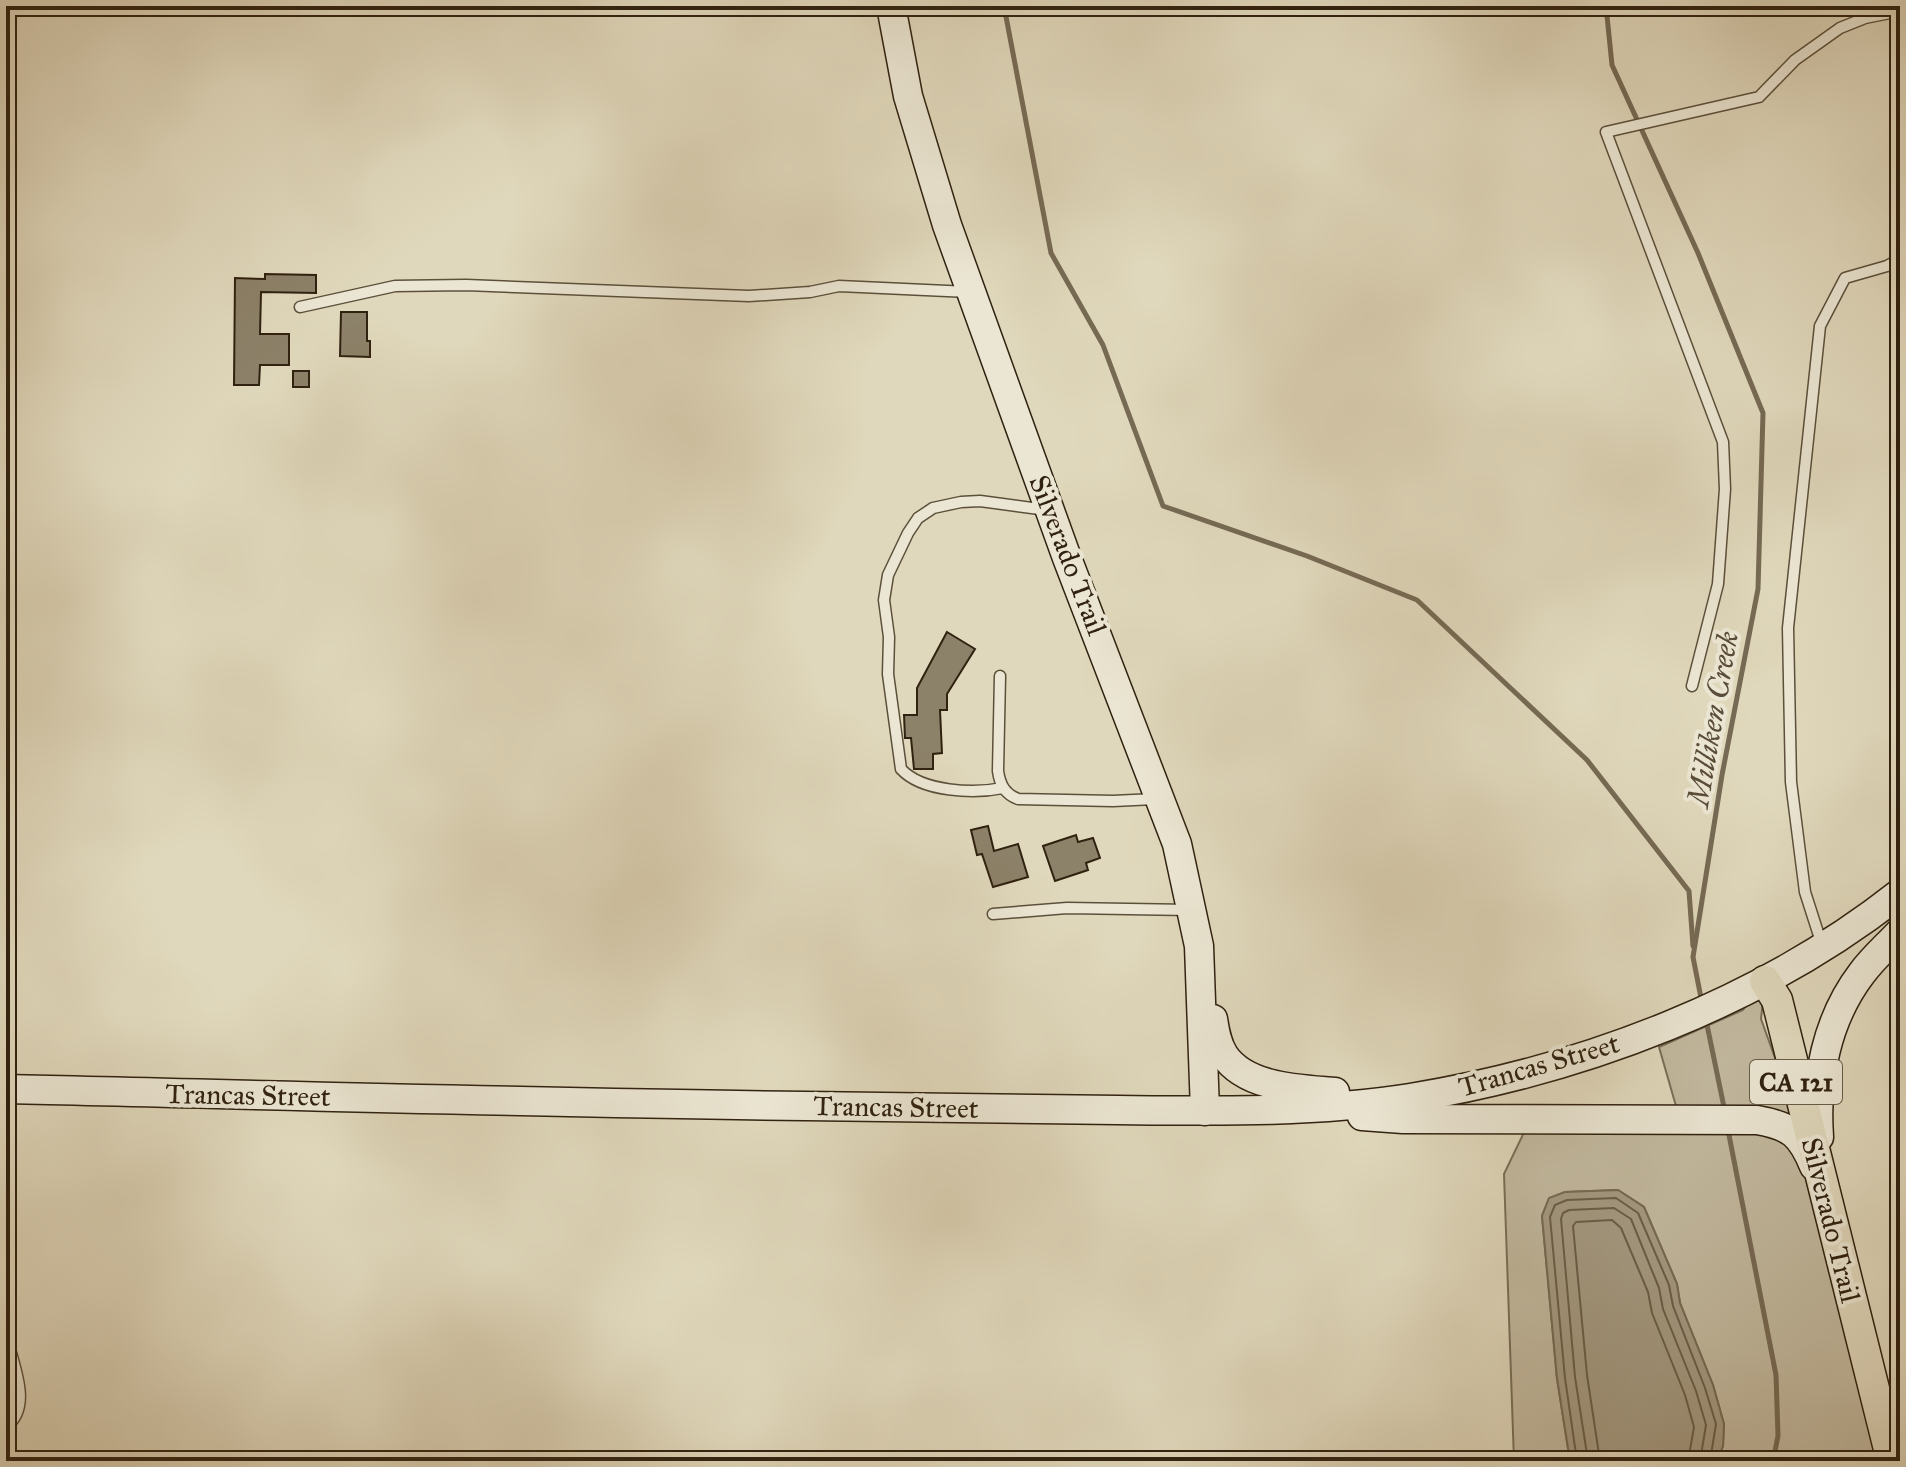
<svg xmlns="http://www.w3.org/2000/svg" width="1906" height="1467" viewBox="0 0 1906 1467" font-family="'IM FELL Great Primer',serif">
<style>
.green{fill:#c2b99f;stroke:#796e58;stroke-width:2}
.water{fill:#a49a82;stroke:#766a54;stroke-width:2}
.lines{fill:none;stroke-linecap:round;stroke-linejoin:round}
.shore{stroke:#6a5e49;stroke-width:2}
.stream{stroke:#766a54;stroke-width:5}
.building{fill:#8c8169;stroke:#302210;stroke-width:2}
.lane-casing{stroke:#5c503b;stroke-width:13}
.secondary-casing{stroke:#302210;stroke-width:31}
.primary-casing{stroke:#302210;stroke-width:33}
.lane{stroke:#ebe6d3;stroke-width:10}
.secondary{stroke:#ebe6d3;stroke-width:28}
.primary{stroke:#e0d8bc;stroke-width:30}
.labels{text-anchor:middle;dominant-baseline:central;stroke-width:8;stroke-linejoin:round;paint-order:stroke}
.shield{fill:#ebe6d3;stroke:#685d4a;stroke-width:2}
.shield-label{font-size:26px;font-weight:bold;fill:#302210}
.street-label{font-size:28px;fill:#302210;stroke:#ebe6d3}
.water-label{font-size:30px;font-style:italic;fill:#594c38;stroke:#ebe6d3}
</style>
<rect width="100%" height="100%" fill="#e0d8bc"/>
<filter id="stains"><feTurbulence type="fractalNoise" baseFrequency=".0025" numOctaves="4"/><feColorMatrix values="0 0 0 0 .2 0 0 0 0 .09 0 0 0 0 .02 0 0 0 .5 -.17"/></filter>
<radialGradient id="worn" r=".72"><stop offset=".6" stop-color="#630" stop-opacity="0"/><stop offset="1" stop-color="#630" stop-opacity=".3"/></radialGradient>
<!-- green -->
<polygon class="green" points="1765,981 1761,1019 1821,1186 1884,1461 1717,1461 1723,1446 1724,1424 1713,1385 1680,1303 1677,1284 1644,1207 1618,1190 1565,1192 1549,1199 1542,1216 1557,1379 1570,1461 1514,1461 1504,1174 1530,1120 1680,1120 1659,1047 1743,1010"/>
<!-- water -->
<polygon class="water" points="1618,1190 1644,1207 1677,1284 1680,1303 1713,1385 1724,1424 1723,1446 1717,1461 1570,1461 1557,1378 1542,1216 1549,1198 1565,1192"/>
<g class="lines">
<!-- shore -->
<g class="shore">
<polyline points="1577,1461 1565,1378 1550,1217 1555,1205 1567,1200 1616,1198 1638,1213 1669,1285 1673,1306 1705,1388 1716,1424 1710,1461"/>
<polyline points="1588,1461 1575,1377 1561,1219 1563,1213 1569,1210 1614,1208 1631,1219 1659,1288 1663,1309 1696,1391 1706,1425 1700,1461"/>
<polyline points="1600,1461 1587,1375 1573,1226 1576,1222 1612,1220 1621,1228 1648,1292 1652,1313 1685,1395 1694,1427 1688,1461"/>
</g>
<!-- stream -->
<g class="stream">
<polyline points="1004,6 1051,253 1103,345 1163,506 1307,556 1417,600 1587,760 1689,891 1693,946"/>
<polyline points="1606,6 1612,65 1698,253 1763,413 1758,589 1722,775 1693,957 1702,1003"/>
<polyline points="1706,1020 1725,1112"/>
<polyline points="1728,1130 1776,1375 1778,1436 1773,1461"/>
</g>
</g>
<!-- building -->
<g class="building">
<polygon points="265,274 316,275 316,293 261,292 260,334 289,334 289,365 260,365 259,385 234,385 235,278 265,279"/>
<polygon points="341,312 367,312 367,341 370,341 370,357 340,356"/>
<rect x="293" y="371" width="16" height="16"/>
<polygon points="947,632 975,649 947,694 947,710 940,710 942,753 933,754 933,769 914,769 911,738 905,738 904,715 917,715 917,688"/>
<polygon points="988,826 994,851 1018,844 1028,877 993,887 982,854 977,855 971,830"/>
<polygon points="1076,835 1078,842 1093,838 1100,858 1086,863 1088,870 1055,881 1043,846"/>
</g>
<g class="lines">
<!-- lane casing -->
<g class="lane-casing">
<g id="lane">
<polyline points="300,307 395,286 466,285 749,296 810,292 839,286 969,292"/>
<path d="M1000,676L998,771C1000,785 1005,794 1018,799L1113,801L1155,799"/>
<polyline points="1692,686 1718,584 1725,489 1723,442 1606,132 1759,97 1795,60 1840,28 1865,18 1900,11"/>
<path d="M1003,788C974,794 922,792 901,769L888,674L889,637L884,600L888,575L908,533L918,518L933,508L961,502L980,501L1047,510"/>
<polyline points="993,914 1067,908 1190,910"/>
<polyline points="1822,945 1805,892 1791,782 1788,628 1820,326 1845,278 1887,266 1900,259"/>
<path d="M6,1334C12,1363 34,1406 6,1427"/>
</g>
</g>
<!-- secondary casing -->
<g class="secondary-casing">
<g id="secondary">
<polyline points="891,6 908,96 947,225 1067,558 1177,844 1199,946 1205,1111"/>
<path d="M1213,1019C1215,1032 1217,1044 1224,1055C1246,1088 1300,1089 1335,1092"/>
<path d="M6,1089C273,1095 539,1103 806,1106C910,1107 1014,1108 1118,1110C1215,1111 1314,1113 1410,1098C1583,1070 1762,1002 1900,893"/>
<path d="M1362,1116L1403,1119L1757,1120C1791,1126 1801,1134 1814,1166"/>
<path d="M1819,1137C1815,1080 1826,1020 1862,973C1873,958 1887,946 1900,932"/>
</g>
</g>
<!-- primary casing -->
<g class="primary-casing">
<polyline id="primary" points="1765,981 1777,1000 1892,1461"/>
</g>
<!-- lane -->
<use href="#lane" class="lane"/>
<!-- secondary -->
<use href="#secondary" class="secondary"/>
<!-- primary -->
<use href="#primary" class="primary"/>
</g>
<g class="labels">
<!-- shield labels -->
<rect class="shield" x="1750" y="1060" width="92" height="44" rx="6"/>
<g class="shield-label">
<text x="1796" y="1082">CA 121</text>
</g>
<!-- street labels -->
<g class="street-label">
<text transform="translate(1068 555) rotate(69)">Silverado Trail</text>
<text transform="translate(1539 1065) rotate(-16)">Trancas Street</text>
<text transform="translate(248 1095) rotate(1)">Trancas Street</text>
<text transform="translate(896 1107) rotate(1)">Trancas Street</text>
<text transform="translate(1831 1220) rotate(76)">Silverado Trail</text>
</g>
<!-- water labels -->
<g class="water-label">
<text transform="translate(1713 719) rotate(-80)">Milliken Creek</text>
</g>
</g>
<!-- margin -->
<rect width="1906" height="1467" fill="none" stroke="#e0d8bc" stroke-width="32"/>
<rect x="8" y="8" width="1890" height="1451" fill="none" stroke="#302210" stroke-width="4"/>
<rect x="16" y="16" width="1874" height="1435" fill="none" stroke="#302210" stroke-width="2"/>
<rect width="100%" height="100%" filter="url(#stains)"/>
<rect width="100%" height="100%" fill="url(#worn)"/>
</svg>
